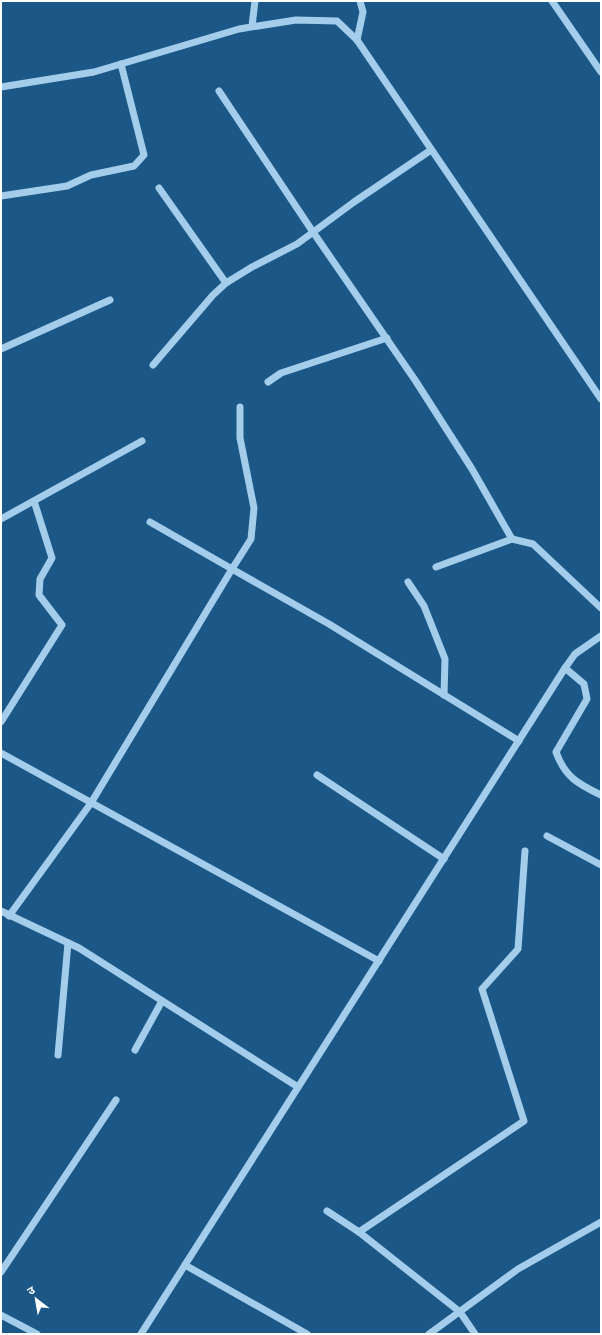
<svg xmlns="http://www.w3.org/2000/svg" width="602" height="1335" viewBox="0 0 602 1335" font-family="Commissioner,'Noto Sans Devanagari',sans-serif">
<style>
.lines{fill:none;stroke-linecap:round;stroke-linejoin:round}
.minor{stroke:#a4cdeb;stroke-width:7}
</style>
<rect width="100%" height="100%" fill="#1c5887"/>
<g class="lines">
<!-- minor -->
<g class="minor">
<polyline points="552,1 601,72"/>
<polyline points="252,26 255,1"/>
<polyline points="357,40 363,12 360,1"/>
<polyline points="1,87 94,72 239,29 296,20 337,21 357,40 601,399"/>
<polyline points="219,91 313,232 415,380 472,469 512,539"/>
<polyline points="159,188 226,283"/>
<polyline points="1,196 67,186 91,175 134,166 144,155 121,64"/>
<polyline points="1,349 110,300"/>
<polyline points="153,365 213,295 226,283 252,267 297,244 354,202 431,150"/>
<polyline points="268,382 281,373 387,338"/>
<polyline points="1,519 142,441"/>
<polyline points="150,522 232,569 251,539 254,508 240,438 240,407"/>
<polyline points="436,567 512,539 533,544 601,608"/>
<polyline points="408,582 424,606 445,659 444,695"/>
<path d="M565,668L584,684L587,699L556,752C565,777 578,784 601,795"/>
<polyline points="1,722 62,625 39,595 40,579 52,558 34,501"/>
<polyline points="1,753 379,961"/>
<polyline points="317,775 444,859"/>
<polyline points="547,836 601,865"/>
<polyline points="1,911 79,948 298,1087"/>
<polyline points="9,916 91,803 232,569 329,624 519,741"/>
<polyline points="135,1050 162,1001"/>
<polyline points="58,1055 68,943"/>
<polyline points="327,1211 359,1232 460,1312 475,1334"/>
<polyline points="359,1232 524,1121 482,989 518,949 525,851"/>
<polyline points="185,1265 307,1334"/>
<polyline points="1,1272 116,1100"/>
<polyline points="1,1315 37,1334"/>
<polyline points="141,1334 565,668 575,654 601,636"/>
<polyline points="429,1334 518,1269 601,1222"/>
</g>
</g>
<!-- border -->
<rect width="602" height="1335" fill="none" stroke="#ffffff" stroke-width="4"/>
<!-- north arrow -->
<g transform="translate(36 1299) rotate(329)" stroke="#1c5887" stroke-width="3" paint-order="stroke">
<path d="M0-3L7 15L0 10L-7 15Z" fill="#ffffff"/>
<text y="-6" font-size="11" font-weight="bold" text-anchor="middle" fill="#ffffff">उ</text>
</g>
</svg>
